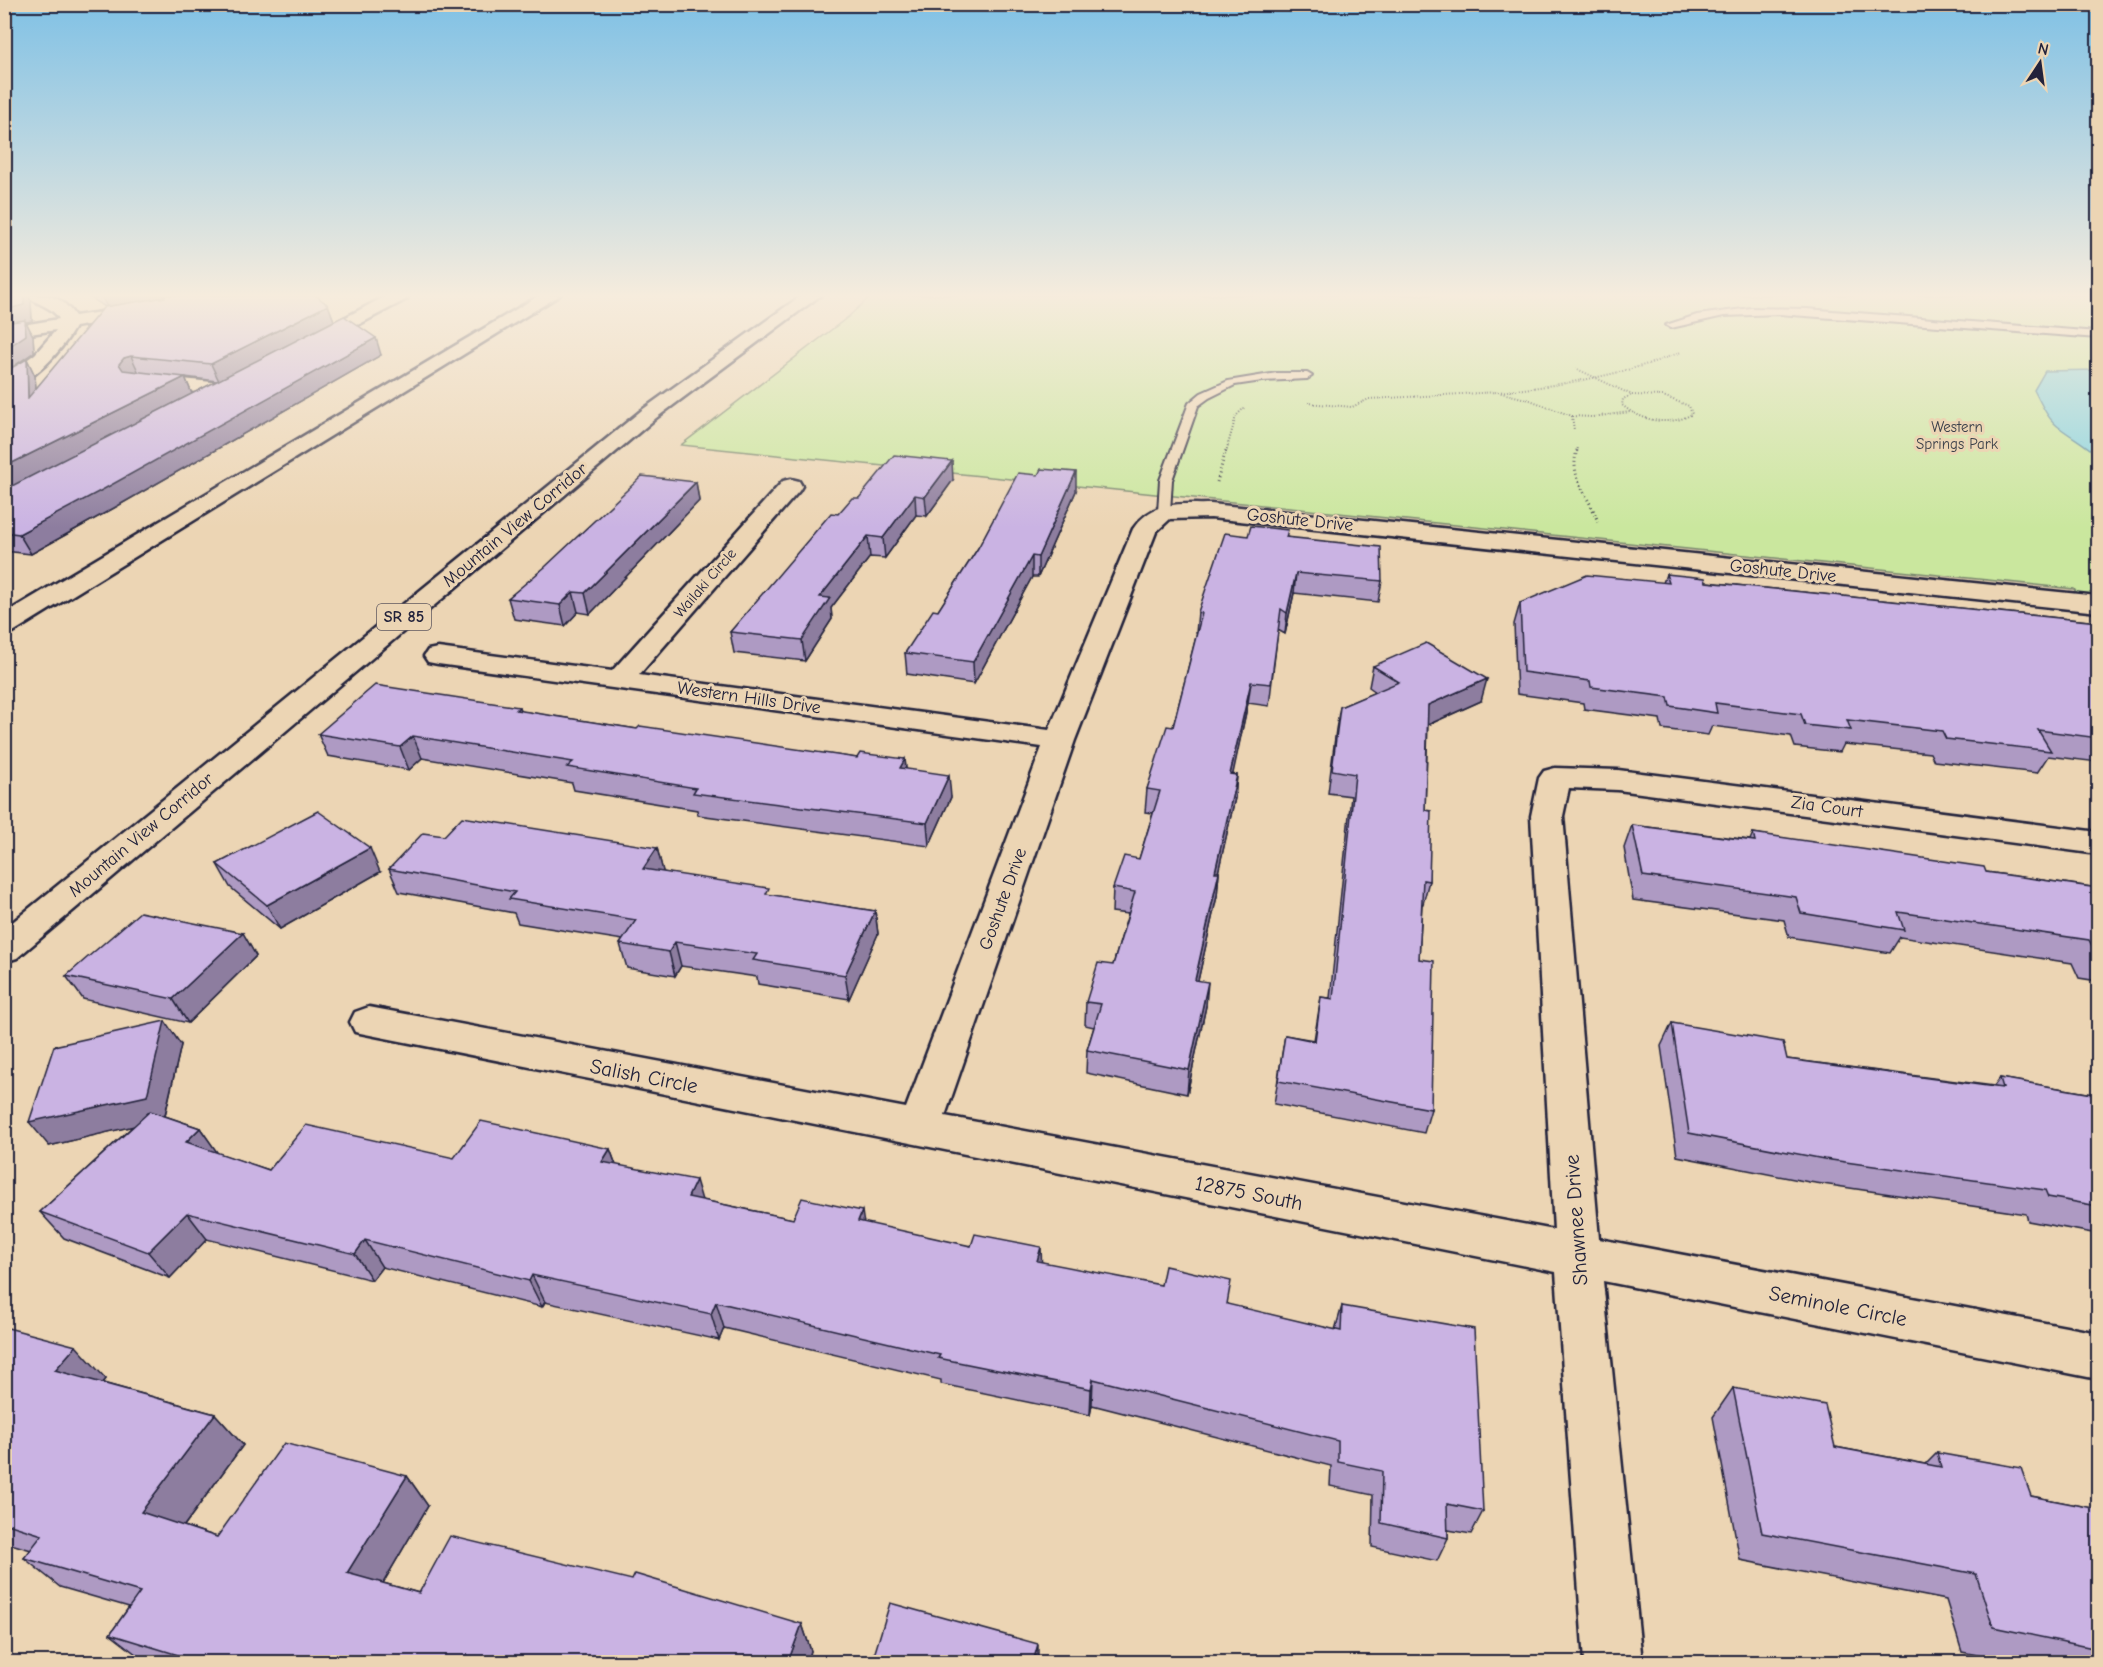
<svg xmlns="http://www.w3.org/2000/svg" width="2103" height="1667" viewBox="0 0 2103 1667" font-family="'Comic Neue',sans-serif">
<style>
.green{fill:#cae79e;stroke:#76846c;stroke-width:1.5}
.water{fill:#85d4e1;stroke:#5d8d9f;stroke-width:1.5}
.lines{fill:none;stroke-linecap:round;stroke-linejoin:round}
.lane-casing{stroke:#22223b;stroke-width:4}
.street-casing{stroke:#22223b;stroke-width:5}
.highway-casing{stroke:#22223b;stroke-width:5}
.path-far1{stroke:#22223b;stroke-width:2;stroke-dasharray:1 2;stroke-linecap:butt}
.path{stroke:#22223b;stroke-width:3;stroke-dasharray:1 3;stroke-linecap:butt}
.lane{fill:#ecd5b4;fill-rule:evenodd}
.street{fill:#ecd5b4;fill-rule:evenodd}
.highway{fill:#ecd5b4;fill-rule:evenodd}
.wall{fill:#ae9ac3;stroke:#22223b;stroke-width:1.5;fill-rule:evenodd}
.shaded-wall{fill:#8d7d9f;stroke:#22223b;stroke-width:1.5}
.building{fill:#cab3e3;stroke:#22223b;stroke-width:1.5}
.labels{text-anchor:middle;dominant-baseline:central;stroke-width:6;stroke-linejoin:round;paint-order:stroke}
.far-park-label{font-size:15px;fill:#3b404a;stroke:#ecd5b4}
.far-street-label{font-size:15px;fill:#22223b;stroke:#ecd5b4}
.shield{fill:#ecd5b4;stroke:#5f585f;stroke-width:1.5}
.shield-label{font-size:16px;font-weight:bold;fill:#22223b}
.street-label{font-size:18px;fill:#22223b;stroke:#ecd5b4}
.near-street-label{font-size:21px;fill:#22223b;stroke:#ecd5b4}
</style>
<rect width="100%" height="100%" fill="#ecd5b4"/>
<filter id="ink" filterUnits="userSpaceOnUse"><feTurbulence type="fractalNoise" baseFrequency=".0167" numOctaves="2"/><feDisplacementMap in="SourceGraphic" scale="12" xChannelSelector="R" yChannelSelector="G"/><feConvolveMatrix kernelMatrix="1 2 1 2 8 2 1 2 1" color-interpolation-filters="sRGB"/></filter>
<g filter="url(#ink)">
<!-- green -->
<polygon class="green" points="872,295 2098,295 2098,622 2074,589 681,445 848,317"/>
<!-- water -->
<path class="water" d="M2098,370V456C2087,445 2073,438 2060,428C2047,419 2041,403 2034,390L2045,371Z"/>
<g class="lines">
<!-- lane casing -->
<g class="lane-casing">
<g id="lane">
<polygon points="1751,308 1807,309 2098,332 2098,338 1779,314 1724,316 1671,328 1666,325 1697,315"/>
<polygon points="1277,373 1307,373 1312,376 1307,379 1262,381 1235,385 1209,398 1198,406 1172,480 1170,512 1164,516 1160,515 1158,512 1160,480 1189,403 1201,393 1228,381"/>
</g>
</g>
<!-- street casing -->
<g class="street-casing">
<g id="street">
<path d="M27,295C51,295 60,295 75,316L140,306L146,307L149,311L146,315L140,316L75,327C61,352 34,382 4,390V376L35,354L56,330L4,338V328L59,319C51,305 36,305 27,295Z"/>
<polygon points="388,295 409,295 407,299 318,346 306,346 303,342 306,338"/>
<polygon points="143,375 222,383 229,385 232,389 229,393 222,395 136,385 133,381 136,377"/>
<path d="M791,479L799,481L802,486L799,491L639,675L1049,730L1133,529C1154,499 1179,505 1211,504L2098,596V612L1211,518L1170,519L1156,532L1075,740L945,1116L1554,1230L1531,816L1539,778L1544,771L1555,768L1618,770L2098,832V854L1618,790L1569,788L1563,816L1599,1239L2098,1333V1379L1603,1281L1642,1662H1584L1556,1272L355,1032L350,1022L355,1012L369,1007L906,1108L1042,747L438,664L428,662L424,656L428,650L438,648L612,671L783,481Z"/>
</g>
</g>
<!-- highway casing -->
<g class="highway-casing">
<g id="highway">
<polygon points="540,295 560,295 13,632 4,634 4,614"/>
<polygon points="802,295 821,295 656,418 17,958 4,962 4,929 642,410"/>
</g>
</g>
<!-- path-far1 -->
<g class="path-far1">
<polyline points="1575,368 1632,395"/>
<path d="M1498,392C1561,385 1622,376 1681,352"/>
<path d="M1632,395L1663,396L1689,406L1692,414C1670,427 1641,421 1622,405L1623,399Z"/>
<polyline points="1308,403 1352,407 1369,399 1498,392 1530,400 1572,416 1592,417 1630,412"/>
<polyline points="1572,416 1574,430"/>
<polyline points="1226,452 1236,416 1244,408"/>
<polyline points="1577,452 1578,447"/>
</g>
<!-- path -->
<g class="path">
<path d="M1577,450C1568,479 1591,497 1598,523"/>
<polyline points="1217,482 1226,450"/>
<polyline points="4,577 10,573"/>
</g>
<!-- lane -->
<use href="#lane" class="lane"/>
<!-- street -->
<use href="#street" class="street"/>
<!-- highway -->
<use href="#highway" class="highway"/>
</g>
<!-- wall -->
<g class="wall">
<path d="M4,295H28L31,301L32,321L26,322L33,336L34,352L9,370L27,359L35,376L36,389L105,307L87,295H315L328,305L334,321L381,355L114,508L31,554L4,551ZM185,377L217,381L192,394Z"/>
<polygon points="953,480 927,516 916,515 885,558 870,557 831,608 832,619 805,661 734,653 730,632 838,514 859,498"/>
<polygon points="696,482 699,501 590,614 578,612 565,626 514,619 508,598"/>
<polygon points="1076,491 1038,577 1032,577 974,684 907,674 905,653 938,611 978,548"/>
<polygon points="1248,536 1287,537 1382,581 1378,602 1294,593 1285,634 1278,630 1269,706 1248,703 1232,775 1237,775 1235,798 1218,872 1219,872 1217,896 1198,980 1206,1006 1187,1094 1086,1073 1087,1050 1094,1027 1085,1025 1086,1002 1113,965 1128,914 1112,912 1113,888 1139,859 1153,813 1145,812 1147,789 1173,727 1197,633 1196,633 1198,612"/>
<polygon points="1666,574 1706,582 2098,622 2098,762 2048,756 2037,773 1934,761 1930,753 1844,744 1840,752 1795,747 1791,736 1712,726 1708,735 1662,729 1660,719 1584,709 1583,703 1517,694 1514,624 1520,603 1663,583"/>
<polygon points="1373,666 1481,701 1428,725 1425,810 1429,881 1423,904 1422,904 1419,959 1431,1109 1424,1133 1274,1104 1285,1035 1314,1040 1321,997 1330,998 1351,796 1328,793 1336,729 1340,707 1376,692 1369,687"/>
<polygon points="519,707 520,711 637,729 857,758 905,759 906,769 951,797 929,846 698,815 697,810 574,790 572,783 422,758 409,770 328,756 318,734"/>
<polygon points="1632,825 1750,840 1753,833 1986,872 2098,888 2098,981 2079,978 2072,963 1900,937 1890,953 1789,937 1784,920 1633,900 1624,848"/>
<polygon points="444,836 657,848 663,872 770,895 875,911 878,934 849,999 758,984 757,977 681,966 675,976 627,968 620,944 623,940 518,923 514,913 399,892 389,869"/>
<polygon points="217,864 380,872 280,929 230,887"/>
<polygon points="243,933 256,956 188,1023 83,999 66,976"/>
<polygon points="1672,1023 1787,1059 1994,1086 2000,1078 2098,1095 2098,1234 2028,1221 2026,1214 1809,1182 1677,1156 1661,1046"/>
<polygon points="181,1045 165,1116 200,1128 217,1153 269,1170 454,1158 610,1149 616,1165 702,1200 793,1219 864,1223 1041,1262 1335,1330 1342,1306 1483,1511 1471,1534 1448,1530 1448,1538 1437,1561 1372,1547 1373,1495 1330,1486 1331,1466 1092,1405 1090,1415 941,1384 941,1380 724,1328 719,1340 545,1302 542,1307 382,1267 372,1280 207,1239 170,1278 64,1238 40,1212 133,1126 49,1146"/>
<polygon points="4,1327 106,1379 103,1383 215,1414 243,1445 184,1526 217,1537 407,1476 428,1506 383,1583 419,1593 802,1624 811,1651 807,1662 150,1662 145,1661 110,1634 129,1607 60,1587 24,1558 31,1550 4,1542"/>
<polygon points="1733,1388 1835,1447 1926,1464 1937,1453 2031,1496 2098,1509 2098,1662 2013,1662 1962,1652 1946,1600 1740,1560 1713,1417"/>
</g>
<!-- shaded-wall -->
<g class="shaded-wall">
<polygon points="24,295 28,295 31,301 32,321 26,322 33,336 34,352 4,373 4,310"/>
<polygon points="101,295 163,295 165,300 108,309"/>
<polygon points="328,305 334,321 219,381 211,364"/>
<polygon points="376,338 381,355 114,508 31,554 19,534"/>
<polygon points="131,356 139,373 127,381 119,364 124,358"/>
<polygon points="27,359 35,376 38,416 28,398"/>
<polygon points="185,377 192,394 4,491 4,467"/>
<polygon points="952,461 953,480 927,516 925,497"/>
<polygon points="1076,472 1076,491 1038,577 1038,557"/>
<polygon points="696,482 699,501 590,614 585,593"/>
<polygon points="915,495 916,515 885,558 883,538"/>
<polygon points="868,536 870,557 831,608 832,619 805,661 802,640 820,597"/>
<polygon points="1032,556 1032,577 974,684 973,662"/>
<polygon points="1296,573 1294,593 1285,634 1287,613"/>
<polygon points="573,592 578,612 565,626 560,605"/>
<polygon points="1487,679 1481,701 1423,727 1428,705"/>
<polygon points="1251,682 1248,703 1228,797 1230,774"/>
<polygon points="413,736 422,758 409,770 400,747"/>
<polygon points="905,759 907,781 900,768"/>
<polygon points="949,775 951,797 929,846 927,823"/>
<polygon points="1237,775 1235,798 1213,895 1215,872"/>
<polygon points="370,848 380,872 280,929 267,905"/>
<polygon points="657,848 663,871 649,892 643,869"/>
<polygon points="1219,872 1217,896 1193,1003 1195,980"/>
<polygon points="875,911 878,934 849,999 845,975"/>
<polygon points="243,933 256,956 188,1023 173,999"/>
<polygon points="675,942 681,966 675,976 669,952"/>
<polygon points="1208,982 1206,1006 1187,1094 1189,1070"/>
<polygon points="165,1021 181,1045 164,1119 49,1146 29,1122"/>
<polygon points="200,1128 219,1155 186,1142"/>
<polygon points="610,1149 620,1176 602,1162"/>
<polygon points="696,1180 704,1207 688,1197"/>
<polygon points="862,1211 866,1238 858,1221"/>
<polygon points="187,1213 207,1239 170,1278 148,1252"/>
<polygon points="365,1240 382,1267 372,1280 355,1254"/>
<polygon points="1041,1247 1042,1273 1037,1261"/>
<polygon points="532,1275 545,1302 542,1307 529,1281"/>
<polygon points="716,1302 724,1328 719,1340 711,1314"/>
<polygon points="76,1346 106,1379 87,1402 55,1370"/>
<polygon points="1093,1379 1092,1405 1090,1415 1091,1389"/>
<polygon points="215,1414 243,1445 172,1542 141,1512"/>
<polygon points="407,1476 428,1506 372,1602 347,1573"/>
<polygon points="802,1624 811,1651 807,1662 788,1662"/>
<polygon points="1038,1644 1038,1662 1033,1662"/>
</g>
<!-- building -->
<g class="building">
<polygon points="4,295 24,295 24,305 4,310"/>
<polygon points="166,295 315,295 328,305 211,364 131,356 124,358 119,364 123,370 185,377 4,467 4,372 27,359 28,398 104,307 165,297"/>
<polygon points="344,316 376,338 104,489 19,534 4,532 4,490"/>
<polygon points="25,320 26,335 4,350 4,323"/>
<polygon points="894,455 952,461 925,497 915,495 883,538 868,536 820,597 830,598 802,640 730,632 831,513 838,514 852,498 859,498"/>
<polygon points="1041,469 1076,472 1038,557 1032,556 973,662 905,653 933,610 938,611 978,548 1018,473 1038,475"/>
<polygon points="642,476 696,482 585,593 573,592 560,605 508,598 545,567"/>
<polygon points="1251,526 1288,530 1286,537 1381,547 1382,581 1296,573 1287,613 1281,609 1271,684 1251,682 1230,774 1237,775 1215,872 1219,872 1195,980 1208,982 1189,1070 1087,1050 1101,1004 1086,1002 1098,963 1113,965 1135,892 1113,888 1124,856 1139,859 1160,791 1147,789 1167,726 1173,727 1202,613 1198,612 1225,533 1248,536"/>
<polygon points="1666,574 1705,578 1706,582 2098,622 2098,738 2038,730 2051,751 1946,739 1942,731 1847,720 1851,730 1805,725 1801,714 1715,703 1717,713 1670,706 1668,697 1591,687 1590,681 1523,672 1520,603 1587,575 1669,583"/>
<polygon points="1426,643 1487,679 1428,705 1425,810 1431,811 1429,881 1423,880 1419,959 1434,961 1431,1109 1278,1081 1285,1035 1315,1041 1321,997 1333,999 1355,774 1332,770 1340,707 1399,682 1373,666"/>
<polygon points="375,685 519,707 516,710 637,729 640,726 857,758 860,753 905,759 900,768 949,775 927,823 693,793 696,788 567,767 573,762 413,736 400,747 318,734"/>
<polygon points="318,811 370,848 267,905 217,864"/>
<polygon points="462,817 657,848 643,869 769,888 766,894 875,911 845,975 753,960 757,954 675,942 669,952 620,944 636,920 509,899 515,892 389,869 423,833 444,836"/>
<polygon points="1632,825 1755,841 1753,833 1984,867 1986,872 2098,888 2098,955 2097,955 2089,940 1898,912 1904,930 1801,913 1796,897 1643,876"/>
<polygon points="140,912 243,933 173,999 66,976"/>
<polygon points="165,1021 147,1096 29,1122 54,1046"/>
<polygon points="1672,1023 1783,1042 1787,1059 2003,1088 2000,1078 2098,1095 2098,1206 2048,1197 2045,1190 1824,1159 1689,1133"/>
<polygon points="150,1111 200,1128 186,1142 269,1170 306,1125 454,1158 481,1121 610,1149 602,1162 696,1180 688,1197 793,1219 802,1198 862,1211 858,1221 971,1246 975,1234 1041,1247 1037,1261 1161,1285 1165,1266 1231,1281 1227,1304 1341,1331 1342,1306 1474,1329 1483,1511 1447,1504 1448,1538 1381,1523 1382,1471 1338,1462 1338,1441 1093,1379 1091,1389 938,1358 940,1355 716,1302 711,1314 532,1275 529,1281 365,1240 355,1254 187,1213 148,1252 40,1212"/>
<polygon points="4,1327 76,1346 55,1370 215,1414 141,1512 217,1537 284,1443 407,1476 347,1573 419,1593 450,1536 632,1580 635,1574 802,1624 788,1662 201,1662 110,1634 140,1592 24,1558 42,1535 4,1523"/>
<polygon points="1733,1388 1825,1405 1835,1447 1941,1467 1937,1453 2021,1468 2031,1496 2098,1509 2098,1649 1993,1627 1976,1574 1762,1533"/>
<polygon points="890,1603 1038,1644 1033,1662 872,1662"/>
</g>
</g>
<!-- sky -->
<linearGradient id="sky" x2="0" y2="1"><stop stop-color="#80c1e5"/><stop offset="0.56" stop-color="#f6ecdd"/><stop offset="1" stop-color="#f6ecdd" stop-opacity="0"/></linearGradient>
<rect width="2103" height="528" fill="url(#sky)"/>
<g class="labels">
<!-- far-park labels -->
<g class="far-park-label">
<text x="1957" y="427">Western<tspan x="1957" dy="17">Springs Park</tspan></text>
</g>
<!-- far-street labels -->
<g class="far-street-label">
<text transform="translate(705 583) rotate(-49)">Wailaki Circle</text>
</g>
<!-- shield labels -->
<rect class="shield" x="377" y="604" width="54" height="26" rx="4.5"/>
<g class="shield-label">
<text x="404" y="617">SR 85</text>
</g>
<!-- street labels -->
<g class="street-label">
<text transform="translate(1300 520) rotate(6)">Goshute Drive</text>
<text transform="translate(515 525) rotate(-40)">Mountain View Corridor</text>
<text transform="translate(1783 571) rotate(6)">Goshute Drive</text>
<text transform="translate(749 698) rotate(8)">Western Hills Drive</text>
<text transform="translate(1827 807) rotate(8)">Zia Court</text>
<text transform="translate(141 835) rotate(-40)">Mountain View Corridor</text>
<text transform="translate(1003 899) rotate(-70)">Goshute Drive</text>
</g>
<!-- near-street labels -->
<g class="near-street-label">
<text transform="translate(644 1076) rotate(11)">Salish Circle</text>
<text transform="translate(1249 1193) rotate(11)">12875 South</text>
<text transform="translate(1576 1220) rotate(-94)">Shawnee Drive</text>
<text transform="translate(1838 1306) rotate(11)">Seminole Circle</text>
</g>
</g>
<!-- margin -->
<rect width="2103" height="1667" fill="none" stroke="#ecd5b4" stroke-width="24"/>
<rect x="12" y="12" width="2079" height="1643" fill="none" stroke="#22223b" stroke-width="2" filter="url(#ink)"/>
<!-- north arrow -->
<g transform="translate(2040 63) rotate(13)" stroke="#ecd5b4" stroke-width="4.5" paint-order="stroke">
<path d="M0-4.5L10 22L0 15L-10 22Z" fill="#22223b"/>
<text y="-9" font-size="16" font-weight="bold" text-anchor="middle" fill="#22223b">N</text>
</g>
</svg>
